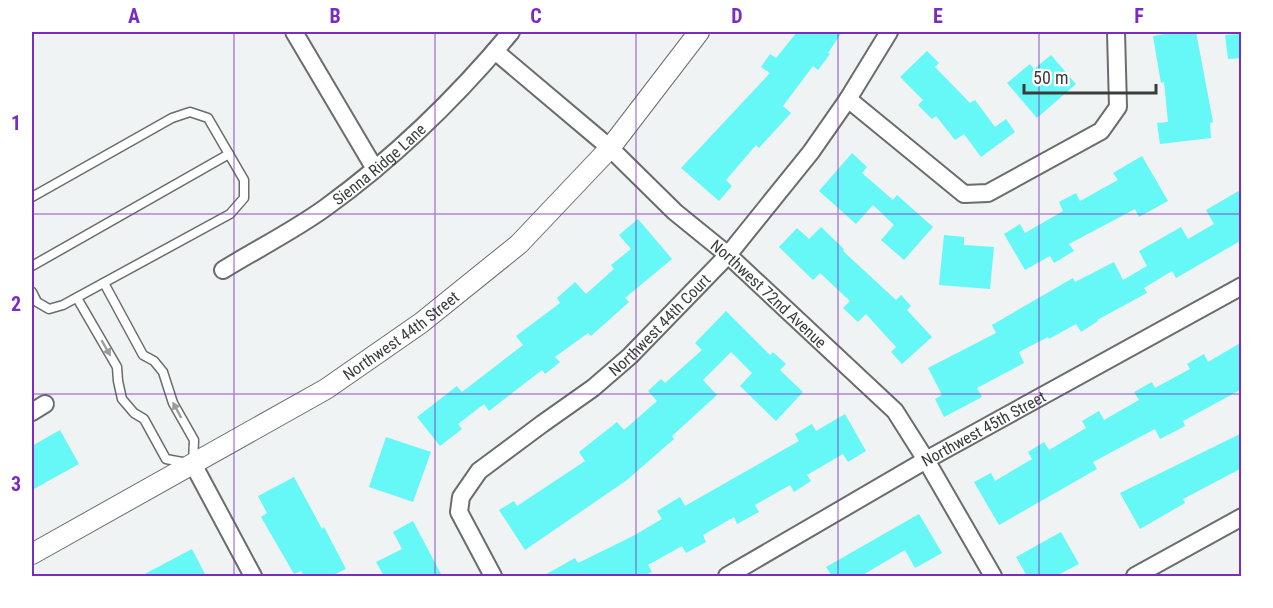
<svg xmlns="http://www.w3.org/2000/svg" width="1273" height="608" viewBox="0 0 1273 608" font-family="'Roboto Condensed',sans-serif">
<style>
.building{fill:#65f8f6}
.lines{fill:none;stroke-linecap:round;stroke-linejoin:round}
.service-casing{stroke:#696d6c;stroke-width:11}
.minor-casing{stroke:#696d6c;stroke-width:20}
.tertiary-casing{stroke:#696d6c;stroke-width:22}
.service{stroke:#fff;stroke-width:8}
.minor{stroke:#fff;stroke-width:16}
.tertiary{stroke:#fff;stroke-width:20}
.oneway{fill:#9c9e9e}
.grid{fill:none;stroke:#7b2cbf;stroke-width:1.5;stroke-opacity:0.55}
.labels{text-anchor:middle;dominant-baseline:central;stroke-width:6;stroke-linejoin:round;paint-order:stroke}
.street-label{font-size:16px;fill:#3a3c3c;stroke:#fff}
.neatline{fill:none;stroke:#7b2cbf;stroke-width:2}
.grid-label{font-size:20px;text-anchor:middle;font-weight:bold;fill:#7b2cbf}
</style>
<rect width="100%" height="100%" fill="#eff3f3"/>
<!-- building -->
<g class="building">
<polygon points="797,32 842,32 828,53 830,54 818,70 813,66 783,106 791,113 759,148 756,145 726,180 732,186 719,201 681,168 770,73 761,67 770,54 776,58"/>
<polygon points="1177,32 1196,32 1213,122 1210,123 1211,138 1160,144 1157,123 1168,122 1164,82 1161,83 1153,36"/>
<polygon points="1242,34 1242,58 1228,59 1225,35"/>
<polygon points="927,51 939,63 935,67 970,103 975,100 995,127 1006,119 1015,132 981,157 964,134 955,140 936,116 932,119 918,105 923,100 900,77"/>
<polygon points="1051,55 1076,84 1037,118 1007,83 1030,64 1034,69"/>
<polygon points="852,153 867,167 862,173 893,200 897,195 933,227 904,260 881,240 894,225 873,205 856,224 819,191"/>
<polygon points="1142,156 1168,201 1139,217 1135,209 1069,244 1074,251 1054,263 1050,256 1025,270 1004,234 1020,224 1025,233 1063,211 1059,202 1076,193 1080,201 1118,180 1113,173"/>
<polygon points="1242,189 1242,240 1176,278 1172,271 1144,288 1147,293 1097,320 1098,321 1081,332 1076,324 1049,339 1048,337 1019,352 1024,363 977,388 982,397 944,417 935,399 942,395 928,368 996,333 992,325 1073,278 1075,282 1114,262 1123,280 1147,266 1139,251 1181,227 1188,239 1214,224 1206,210"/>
<polygon points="638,219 672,259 625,298 629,302 591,336 588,333 555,357 560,362 545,374 542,370 489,411 484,404 458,424 462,429 440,446 417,417 457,386 462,392 523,345 516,336 560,303 557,298 575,282 586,294 614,269 611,265 631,249 619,235"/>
<polygon points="821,227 844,249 843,251 896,300 901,295 911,306 907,310 932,337 902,364 891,352 896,347 866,314 858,322 843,308 850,301 820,273 813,280 779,247 797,228 809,239"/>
<polygon points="944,235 964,237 964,245 994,247 990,289 939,285"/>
<polygon points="726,311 770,355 773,352 786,364 780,370 803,392 776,421 740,386 752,373 731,352 703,380 717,395 672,436 674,439 627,480 525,550 499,510 514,501 517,506 585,461 579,452 617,422 624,430 657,401 648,391 661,379 665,383 702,350 695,343"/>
<polygon points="1242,342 1242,389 1183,421 1185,426 1160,439 1155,429 1093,462 1097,469 999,525 974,482 991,473 995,481 1032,459 1028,452 1044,442 1049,450 1086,428 1082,421 1099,411 1104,420 1139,400 1134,392 1152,382 1155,388 1190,369 1187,364 1204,354 1208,362"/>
<polygon points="845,414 866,451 848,462 843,454 807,475 811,481 794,492 790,485 755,505 759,512 737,524 734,517 703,535 706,542 686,553 682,546 648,565 652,572 643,576 543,576 575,558 578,563 633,536 662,519 657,511 680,497 685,506 799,441 795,434 812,424 816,431"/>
<polygon points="60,430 79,464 32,490 32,446"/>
<polygon points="1242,433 1242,468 1183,499 1185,503 1140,529 1120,493"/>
<polygon points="386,437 431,452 413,502 369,487"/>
<polygon points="294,477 322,529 324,527 346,569 331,576 304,576 301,571 294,574 261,517 267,513 258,496"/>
<polygon points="919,514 942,553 915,568 905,550 861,576 832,576 826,567"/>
<polygon points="413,521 442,576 384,576 376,562 402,549 393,532"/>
<polygon points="1061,532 1079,564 1056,576 1027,576 1016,557"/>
<polygon points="192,549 206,576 141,576"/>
</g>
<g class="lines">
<!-- service casing -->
<g class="service-casing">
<g id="service">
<polyline points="32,197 172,118 190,112 208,118 244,180 244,198 230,214 63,305 49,309 37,302 32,292"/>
<polyline points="32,266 229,154"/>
<polyline points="77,298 117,367 118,381 122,399 134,413 144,419 166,459 193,464 194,440 173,403 163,372 154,361 143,355 104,283"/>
</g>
</g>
<!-- minor casing -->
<g class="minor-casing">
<g id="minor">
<polyline points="294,32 375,169"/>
<path id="s1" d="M495,51L610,148L675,212L728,255L895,411L926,460L993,576"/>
<polyline points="848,99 964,194 988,193 1101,131 1118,107 1116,32"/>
<path id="s2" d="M223,270C257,249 293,231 325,208C394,158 457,97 511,32"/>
<polyline points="32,412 45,404"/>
<polyline points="193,464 253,576"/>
<path id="s3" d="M493,576L459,512L461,497L479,471L542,424L593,388L630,356L728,255L811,152L848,99L889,32"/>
<path id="s4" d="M727,576L926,460L1242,286"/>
<polyline points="1135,576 1242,517"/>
</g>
</g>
<!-- tertiary casing -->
<g class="tertiary-casing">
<g id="tertiary">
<path id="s5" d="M32,554L326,389L421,323L519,244L610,148L699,32"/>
</g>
</g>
<!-- service -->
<use href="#service" class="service"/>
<!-- minor -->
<use href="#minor" class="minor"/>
<!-- tertiary -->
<use href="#tertiary" class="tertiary"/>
</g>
<!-- one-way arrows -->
<defs><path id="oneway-solid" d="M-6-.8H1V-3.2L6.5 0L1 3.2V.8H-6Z" transform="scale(1.5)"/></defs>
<g class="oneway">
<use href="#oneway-solid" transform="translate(106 348) rotate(60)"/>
<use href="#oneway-solid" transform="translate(177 410) rotate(-118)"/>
</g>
<!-- grid -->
<path class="grid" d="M234,32V576M435,32V576M636,32V576M838,32V576M1039,32V576M32,214H1242M32,394H1242"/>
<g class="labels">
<!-- street labels -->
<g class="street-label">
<text stroke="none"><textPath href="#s2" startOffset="189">Sienna Ridge Lane</textPath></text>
<text stroke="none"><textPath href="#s1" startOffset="366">Northwest 72nd Avenue</textPath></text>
<text stroke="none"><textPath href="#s3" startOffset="352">Northwest 44th Court</textPath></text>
<text stroke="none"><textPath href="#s5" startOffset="429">Northwest 44th Street</textPath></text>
<text stroke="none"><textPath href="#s4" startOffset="296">Northwest 45th Street</textPath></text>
</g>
</g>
<!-- border -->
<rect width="1273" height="608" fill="none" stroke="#ffffff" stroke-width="66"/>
<!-- scale -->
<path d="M1024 84v9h132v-9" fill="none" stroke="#3a3c3c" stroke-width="3"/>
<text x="1033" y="84" font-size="18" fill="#3a3c3c" stroke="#ffffff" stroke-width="4.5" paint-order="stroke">50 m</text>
<rect x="33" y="33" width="1207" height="542" class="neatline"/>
<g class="grid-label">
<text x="134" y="23">A</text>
<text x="335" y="23">B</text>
<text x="536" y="23">C</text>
<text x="737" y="23">D</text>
<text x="938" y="23">E</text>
<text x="1139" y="23">F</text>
<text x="16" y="130">1</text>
<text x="16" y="311">2</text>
<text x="16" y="491">3</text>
</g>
</svg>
